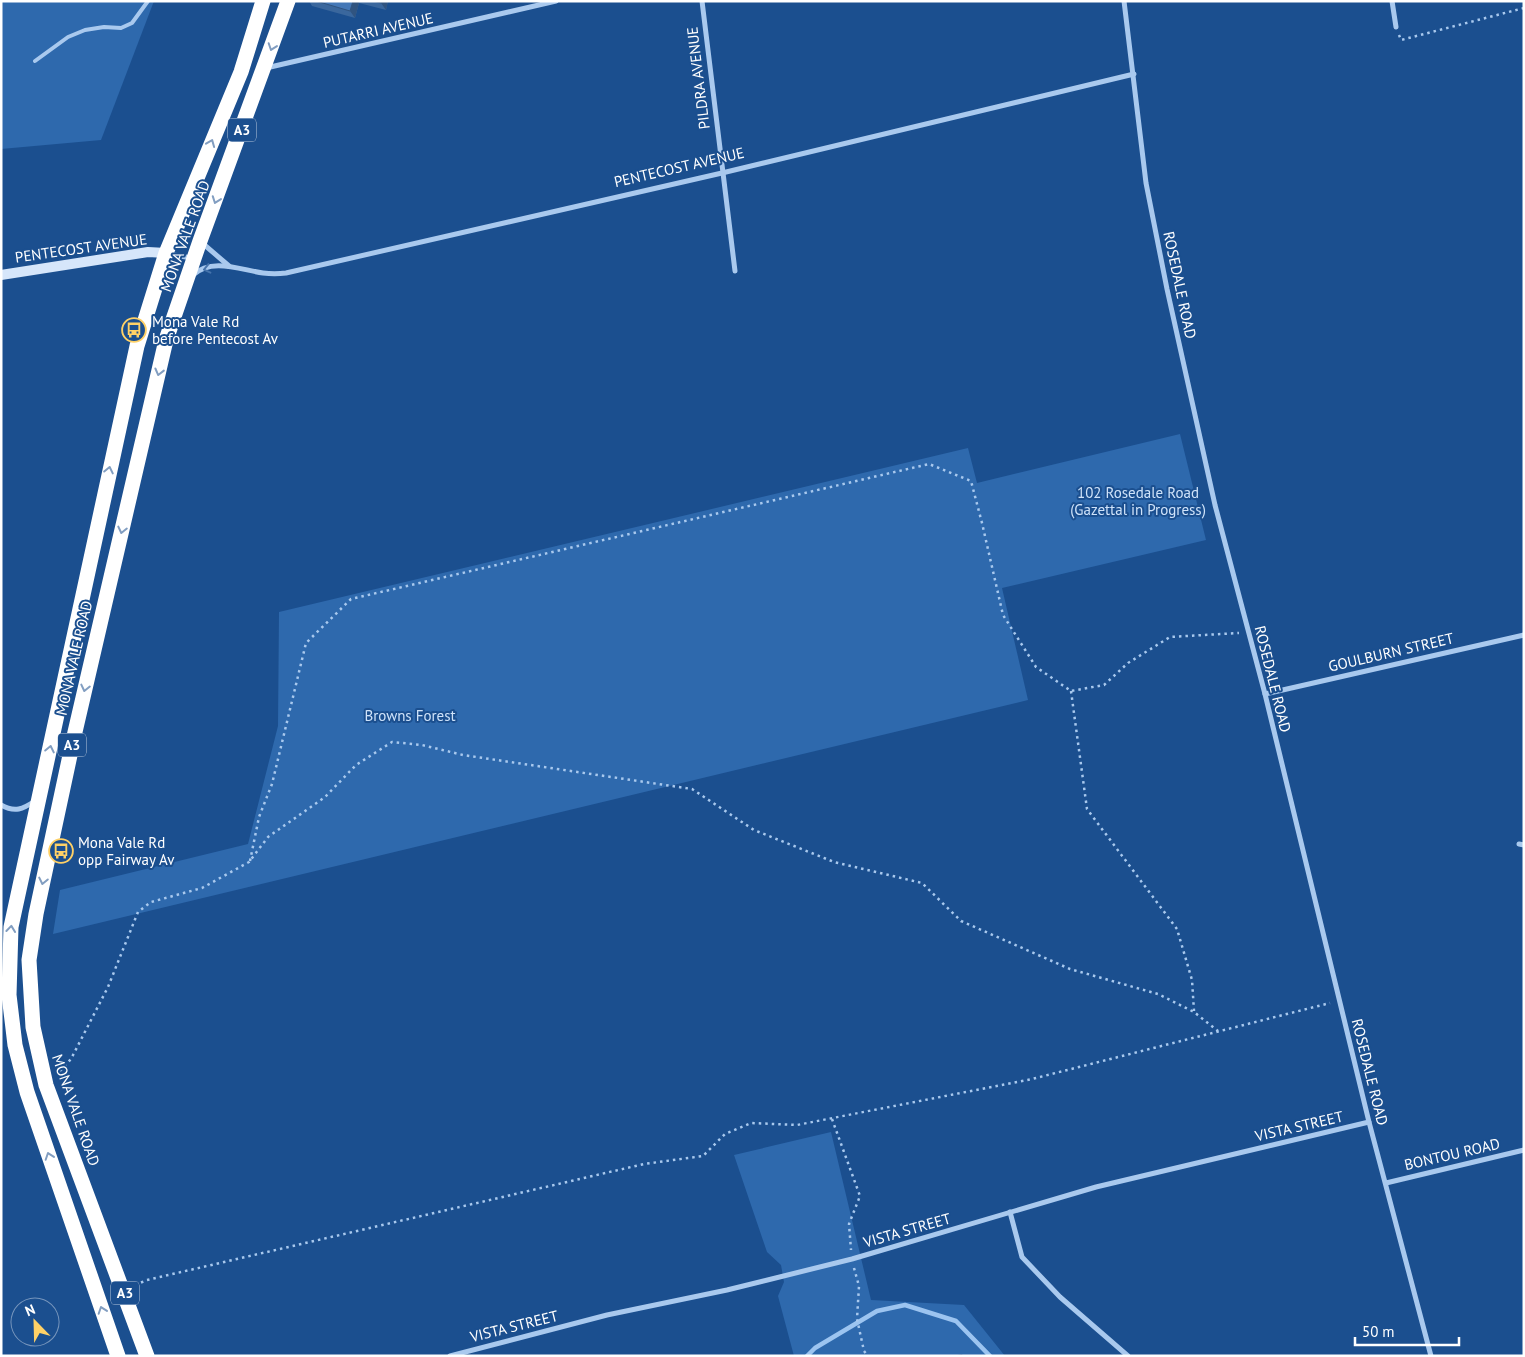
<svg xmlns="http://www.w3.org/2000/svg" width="1525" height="1357" viewBox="0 0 1525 1357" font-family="'PT Sans',sans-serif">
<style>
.green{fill:#2e69ad}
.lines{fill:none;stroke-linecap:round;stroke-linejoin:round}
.stream{stroke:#9cc4f0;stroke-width:4.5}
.path{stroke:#a9c9ee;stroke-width:2.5;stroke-dasharray:2.5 4;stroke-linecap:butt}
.lane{stroke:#a9c9ee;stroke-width:4}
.street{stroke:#a9c9ee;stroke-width:5}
.secondary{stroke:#d6e6fa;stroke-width:10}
.highway{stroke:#fff;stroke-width:15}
.wall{fill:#3a679d}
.shaded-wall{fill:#305480}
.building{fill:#4478b7;stroke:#305480}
.oneway{stroke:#829ec1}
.oneway2{stroke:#4674ac}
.labels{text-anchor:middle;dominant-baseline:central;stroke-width:4;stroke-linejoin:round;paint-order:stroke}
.shield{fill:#1b4f8f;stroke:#bbcadd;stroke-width:1}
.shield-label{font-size:14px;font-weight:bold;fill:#fff}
.street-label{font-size:15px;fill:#fff;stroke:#1b4f8f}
.poi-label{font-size:15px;fill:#fff;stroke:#1b4f8f;text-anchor:start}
.park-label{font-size:15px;fill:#cfe3fa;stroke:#1b4f8f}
</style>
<rect width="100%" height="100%" fill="#1b4f8f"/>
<!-- green -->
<g class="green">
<polygon points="1,1 154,1 101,140 1,149"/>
<polygon points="1180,434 1206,540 1002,588 1028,700 53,934 60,890 248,844 278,726 279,612 968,448 977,483"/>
<polygon points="831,1132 871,1300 964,1305 1005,1356 963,1356 962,1354 953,1356 794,1356 778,1296 784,1282 781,1265 767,1252 734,1155"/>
</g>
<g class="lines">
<!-- stream -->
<polyline class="stream" points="807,1356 815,1348 877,1311 905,1305 956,1321 990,1356"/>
<!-- path -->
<g class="path">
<polyline points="1399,35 1401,40 1524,8"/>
<polyline points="1071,691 1087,809 1177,929 1192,980 1194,1011"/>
<polyline points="250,861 259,817 272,784 306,643 351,599 929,464 971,481 982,523 1003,615 1036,667 1071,691 1104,685 1128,663 1170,637 1239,633"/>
<polyline points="60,1071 71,1059 108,987 138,912 151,902 202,888 249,862 268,837 325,797 356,765 392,742 422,745 463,755 692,789 754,830 834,862 922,883 961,921 1070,969 1158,994 1194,1012 1218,1031"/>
<polyline points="832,1119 860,1196 849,1224 851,1250"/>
<polyline points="854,1268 859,1286 857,1319 864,1351 868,1356"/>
<polyline points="135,1285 147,1280 644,1164 703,1156 725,1134 751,1123 797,1125 1032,1079 1330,1003"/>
</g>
<!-- lane -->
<polyline class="lane" points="35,61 68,37 85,30 104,27 121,28 132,23 148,1"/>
<!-- street -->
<g class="street">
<polyline points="702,1 735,271"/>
<polyline points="1124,1 1146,183 1167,289 1215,505 1265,694 1369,1122 1431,1356"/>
<polyline points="1392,1 1396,27"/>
<polyline points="266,68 556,1"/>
<polyline points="201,242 229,266"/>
<polyline points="168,254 192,258"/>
<path d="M193,275C212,257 241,270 263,273C271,274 278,274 286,273L722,173L1134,74"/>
<polyline points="1265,694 1524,635"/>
<path d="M1,805C15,813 23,809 35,801"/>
<polyline points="1519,844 1524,845"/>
<polyline points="1386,1183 1524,1150"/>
<polyline points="1010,1212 1022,1257 1060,1297 1128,1356"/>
<polyline points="450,1356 607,1315 727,1290 852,1259 1096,1187 1369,1122"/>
</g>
<!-- secondary -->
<polyline class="secondary" points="1,275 148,252 166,253"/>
<!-- highway -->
<g class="highway">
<polyline points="118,1356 27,1092 15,1045 9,995 11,927 137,346 166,253 241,72 263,1"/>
<polyline points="147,1356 46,1085 33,1027 29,960 36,914 75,732 166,340 200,241 288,1"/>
</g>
</g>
<!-- wall -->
<polygon class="wall" points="309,1 388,1 386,10 359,3 355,18 312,6"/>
<!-- shaded-wall -->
<g class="shaded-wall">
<polygon points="353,1 358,1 359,3 355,18 350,11"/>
<polygon points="381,1 388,1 386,10 381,3"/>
</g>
<!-- building -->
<g class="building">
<polygon points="316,1 353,1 350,11"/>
<polygon points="373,1 381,1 381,3"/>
</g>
<!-- one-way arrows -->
<defs><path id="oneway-chevron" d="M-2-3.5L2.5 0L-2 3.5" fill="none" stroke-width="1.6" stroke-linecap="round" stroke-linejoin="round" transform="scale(1.25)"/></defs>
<g class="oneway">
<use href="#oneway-chevron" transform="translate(272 47) rotate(109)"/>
<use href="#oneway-chevron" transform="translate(211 143) rotate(-68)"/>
<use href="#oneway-chevron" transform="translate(216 200) rotate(110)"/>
<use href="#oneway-chevron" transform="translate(159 372) rotate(104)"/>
<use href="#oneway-chevron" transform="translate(109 470) rotate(-78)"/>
<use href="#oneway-chevron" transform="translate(122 530) rotate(103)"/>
<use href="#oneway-chevron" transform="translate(85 688) rotate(103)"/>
<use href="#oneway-chevron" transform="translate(50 749) rotate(-78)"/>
<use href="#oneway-chevron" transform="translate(43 881) rotate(102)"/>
<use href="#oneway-chevron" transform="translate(11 929) rotate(-84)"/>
<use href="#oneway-chevron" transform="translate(49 1156) rotate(-109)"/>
<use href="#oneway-chevron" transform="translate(102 1310) rotate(-109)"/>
</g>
<use class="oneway2" href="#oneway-chevron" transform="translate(207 269) rotate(167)"/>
<!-- icons -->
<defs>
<g id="bus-ring" transform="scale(1.25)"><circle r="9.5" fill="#1b4f8f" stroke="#ffd166" stroke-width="1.5"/><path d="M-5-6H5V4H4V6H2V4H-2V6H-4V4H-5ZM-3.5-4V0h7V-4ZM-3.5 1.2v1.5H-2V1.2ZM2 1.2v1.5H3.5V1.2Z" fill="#ffd166"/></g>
</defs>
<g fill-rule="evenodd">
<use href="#bus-ring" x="134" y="330"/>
<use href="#bus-ring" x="61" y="851"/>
</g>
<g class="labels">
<!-- shield labels -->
<g class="shield">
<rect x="228" y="118.5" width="28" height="23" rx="4"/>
<rect x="58" y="733.5" width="28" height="23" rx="4"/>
<rect x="111" y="1281.5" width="28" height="23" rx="4"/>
</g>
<g class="shield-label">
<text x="242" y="130">A3</text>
<text x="72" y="745">A3</text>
<text x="125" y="1293">A3</text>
</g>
<!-- street labels -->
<g class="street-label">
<text transform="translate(378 30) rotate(-13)">PUTARRI AVENUE</text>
<text transform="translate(698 78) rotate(-97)">PILDRA AVENUE</text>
<text transform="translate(679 167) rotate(-13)">PENTECOST AVENUE</text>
<text transform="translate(185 236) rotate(-70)">MONA VALE ROAD</text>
<text transform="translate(81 248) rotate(-8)">PENTECOST AVENUE</text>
<text transform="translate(1180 285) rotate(78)">ROSEDALE ROAD</text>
<text transform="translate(1391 652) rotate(-13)">GOULBURN STREET</text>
<text transform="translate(74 658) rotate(-77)">MONA VALE ROAD</text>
<text transform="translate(1273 679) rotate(76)">ROSEDALE ROAD</text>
<text transform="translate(1370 1072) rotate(76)">ROSEDALE ROAD</text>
<text transform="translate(76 1110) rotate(71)">MONA VALE ROAD</text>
<text transform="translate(1299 1126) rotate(-13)">VISTA STREET</text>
<text transform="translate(1452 1154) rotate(-13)">BONTOU ROAD</text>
<text transform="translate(907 1230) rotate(-16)">VISTA STREET</text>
<text transform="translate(514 1326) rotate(-14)">VISTA STREET</text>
</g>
<!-- poi labels -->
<g class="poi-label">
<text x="152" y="321">Mona Vale Rd<tspan x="152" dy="17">before Pentecost Av</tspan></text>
<text x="78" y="842">Mona Vale Rd<tspan x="78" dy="17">opp Fairway Av</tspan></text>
</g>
<!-- park labels -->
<g class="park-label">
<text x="1138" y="492">102 Rosedale Road<tspan x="1138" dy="17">(Gazettal in Progress)</tspan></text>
<text x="410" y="715">Browns Forest</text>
</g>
</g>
<!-- border -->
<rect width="1525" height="1357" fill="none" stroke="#ffffff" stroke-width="5"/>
<!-- north arrow -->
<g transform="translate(35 1322) rotate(337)"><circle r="24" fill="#1b4f8f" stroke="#7695bc"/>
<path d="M0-4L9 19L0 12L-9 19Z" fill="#ffd166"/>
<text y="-8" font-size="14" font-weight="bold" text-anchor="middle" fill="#ffffff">N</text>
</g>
<!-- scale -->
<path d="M1355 1337v8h104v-8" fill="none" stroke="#ffffff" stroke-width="2.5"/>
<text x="1362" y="1337" font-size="15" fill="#ffffff" stroke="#1b4f8f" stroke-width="4" paint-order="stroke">50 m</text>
</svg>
